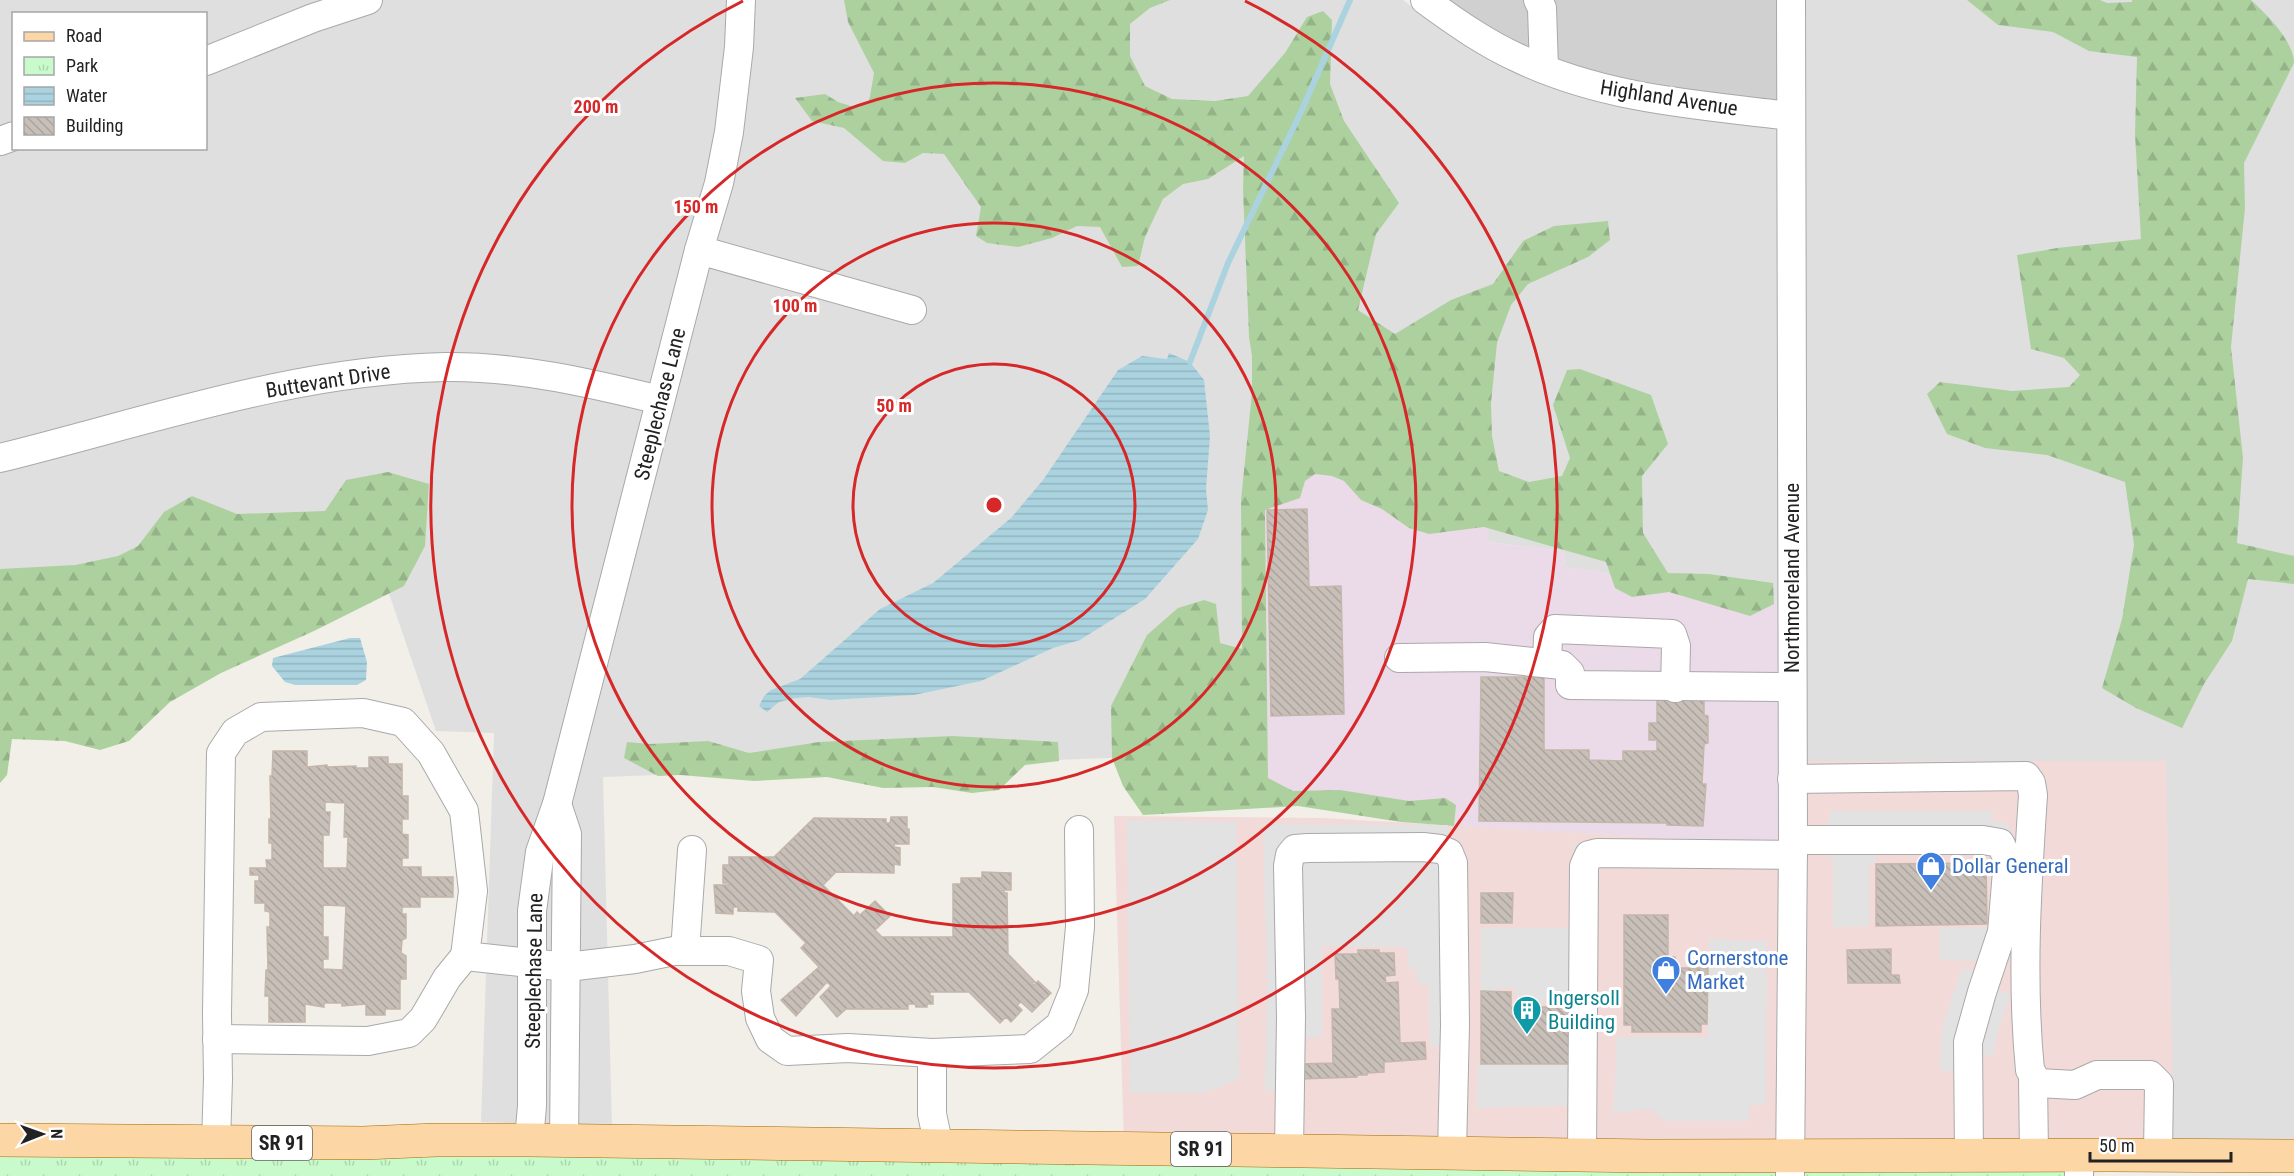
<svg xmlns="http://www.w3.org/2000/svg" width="2294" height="1176" viewBox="0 0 2294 1176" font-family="'Roboto Condensed',sans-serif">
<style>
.residential{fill:#e0dfdf;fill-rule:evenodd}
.commercial{fill:#f2dad9}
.industrial{fill:#ebdbe8}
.religious{fill:#d0d0d0}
.forest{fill:url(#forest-firs)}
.park{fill:url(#park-tufts)}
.parking{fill:#e2e2e2}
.water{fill:url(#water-rules)}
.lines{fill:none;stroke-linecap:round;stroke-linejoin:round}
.stream{stroke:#aad3df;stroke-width:6}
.building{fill:url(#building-back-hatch);stroke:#c4b6ab;stroke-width:1.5;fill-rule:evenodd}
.minor-casing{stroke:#a9a9a9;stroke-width:30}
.major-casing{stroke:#a06b00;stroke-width:34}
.minor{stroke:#fff;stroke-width:28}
.major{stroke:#fcd6a4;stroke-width:33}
.ring{fill:none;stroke:#d62828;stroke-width:3}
.labels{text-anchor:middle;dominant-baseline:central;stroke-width:6;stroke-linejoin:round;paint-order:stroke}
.shield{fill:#fff;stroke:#646464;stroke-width:1.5}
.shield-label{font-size:20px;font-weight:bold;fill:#222}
.street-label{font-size:21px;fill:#222;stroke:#fff}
.shop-label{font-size:21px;fill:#366cbe;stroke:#fff;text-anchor:start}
.culture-label{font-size:21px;fill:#0d838f;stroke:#fff;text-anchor:start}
.centre{fill:#d62828;stroke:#fff;stroke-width:3}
.ring-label{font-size:18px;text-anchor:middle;font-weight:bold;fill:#d62828;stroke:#fff;stroke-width:6;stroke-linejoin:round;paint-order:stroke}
</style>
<defs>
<pattern id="forest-firs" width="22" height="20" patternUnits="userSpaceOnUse" patternTransform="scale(1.5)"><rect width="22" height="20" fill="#add19e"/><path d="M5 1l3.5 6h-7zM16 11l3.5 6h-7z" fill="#95b388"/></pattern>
<pattern id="park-tufts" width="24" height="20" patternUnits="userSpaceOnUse" patternTransform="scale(1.5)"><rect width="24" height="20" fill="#c8facc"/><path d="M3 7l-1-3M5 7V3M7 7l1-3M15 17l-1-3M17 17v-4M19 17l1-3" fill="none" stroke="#acd6af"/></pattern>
<pattern id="water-rules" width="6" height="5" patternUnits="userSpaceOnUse" patternTransform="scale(1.5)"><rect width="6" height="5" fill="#aad3df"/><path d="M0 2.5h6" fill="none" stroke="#92b5bf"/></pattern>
<pattern id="building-back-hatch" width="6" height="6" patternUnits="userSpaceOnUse" patternTransform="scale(1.5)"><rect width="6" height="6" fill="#c7bfb8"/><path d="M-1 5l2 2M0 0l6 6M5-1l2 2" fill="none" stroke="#aba49e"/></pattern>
</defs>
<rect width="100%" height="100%" fill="#f2efe9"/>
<!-- residential -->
<g class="residential">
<path d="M0,0H1403L1411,6L1584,97L1778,126L1782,602L1565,567L1564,551L1488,542L1265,509L1268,752L603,777L612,1127L481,1122L494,733L436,731L384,579L0,733ZM14,14H206V148H14Z"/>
<polygon points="1791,0 2294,0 2294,1156 2174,1155 1792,761"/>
</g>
<!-- commercial -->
<polygon class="commercial" points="1792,761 2166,761 2174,1155 1124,1148 1114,816 1323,818 1792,845"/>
<!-- industrial -->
<polygon class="industrial" points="1279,468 1368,468 1489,512 1488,542 1564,551 1565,567 1792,604 1793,845 1454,826 1455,815 1271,802 1268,778 1265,509"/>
<!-- religious -->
<polygon class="religious" points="1425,0 1791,0 1791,116 1628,95"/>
<!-- forest -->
<g class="forest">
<polygon points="844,0 1170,0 1150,8 1130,24 1130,56 1145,86 1172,99 1215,101 1248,96 1285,53 1307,17 1323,11 1332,20 1330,84 1344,121 1399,203 1376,234 1358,310 1395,334 1451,300 1493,284 1523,241 1554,226 1608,221 1610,240 1588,257 1528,284 1511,305 1497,343 1491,403 1492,436 1499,471 1529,482 1562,476 1570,458 1553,405 1567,370 1580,369 1651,395 1668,444 1642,476 1643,533 1668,573 1709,574 1773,583 1774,604 1750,616 1669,592 1632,597 1615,588 1606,562 1484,527 1429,534 1409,528 1382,509 1361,500 1344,481 1332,476 1315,474 1305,481 1300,498 1265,510 1268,778 1293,791 1340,790 1409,801 1445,798 1456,805 1454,826 1401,822 1298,806 1143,815 1123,786 1112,758 1111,706 1147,635 1178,608 1204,600 1216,604 1220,643 1242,649 1241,500 1252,393 1252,356 1249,337 1243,190 1244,156 1208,179 1183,184 1163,199 1145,237 1138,266 1122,267 1100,227 1077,226 1052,238 1018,247 987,243 976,236 981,207 944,154 923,153 905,163 883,161 844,128 812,121 795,98 825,94 838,102 854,107 869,102 874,73 848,22"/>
<path d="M1967,0H2100L2107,3L2132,2V0H2251C2266,14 2294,41 2294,63L2244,163L2245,208L2231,347L2243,458L2237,543L2294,556V584L2248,579L2232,641L2204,684L2182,728L2136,708L2102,688L2122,619L2134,545L2125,482L2047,455L1985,448L1947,434L1927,394L1940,382L2012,391L2069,387L2080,375L2064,358L2031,349L2017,255L2057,248L2141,239L2135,134L2137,57L2089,51L2053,32L1998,25Z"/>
<polygon points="388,472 429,484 425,546 404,586 314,631 221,673 170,702 129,741 100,750 65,741 12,739 7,775 0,783 0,569 75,565 118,556 138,546 164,512 192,496 237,514 325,511 346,480"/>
<polygon points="953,736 1058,742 1059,761 1025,765 999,790 972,793 933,787 883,788 827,777 754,781 680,775 658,776 624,758 627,742 650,744 708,741 749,753 819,742"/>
</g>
<!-- park -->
<polygon class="park" points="0,1140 2086,1155 2086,1176 0,1176"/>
<!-- parking -->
<g class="parking">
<polygon points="1830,811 1993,811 1993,822 2007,823 2015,841 1996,989 2010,995 1998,1031 1993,1056 1979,1054 1976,1071 1940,1071 1941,1040 1944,1022 1962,968 1976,970 1979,961 1940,960 1940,928 1990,927 1996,874 1988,847 1876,847 1876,863 1869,863 1869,926 1833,927 1833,860 1828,855 1828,821"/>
<polygon points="1127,820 1236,822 1239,1079 1204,1093 1130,1093"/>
<polygon points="1263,824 1448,825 1447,841 1462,840 1464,1047 1430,1046 1429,986 1418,984 1416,970 1408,968 1407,947 1322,946 1322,1036 1301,1039 1301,1092 1265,1090 1267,979"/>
<polygon points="1573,844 1596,845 1595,1105 1477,1108 1478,1064 1573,1064 1574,1003 1517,1003 1516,988 1499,988 1498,992 1481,991 1481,928 1573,928"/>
<polygon points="1709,939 1767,941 1766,1103 1749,1106 1749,1121 1664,1121 1651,1109 1613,1113 1617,1037 1708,1037"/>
</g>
<!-- water -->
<g class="water">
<polygon points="1169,353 1190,362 1204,380 1210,436 1206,489 1208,510 1198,539 1145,599 1080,640 1053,648 981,681 914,695 830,700 809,697 796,698 779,702 767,712 759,706 764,696 771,690 800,679 880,609 933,583 1011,518 1043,480 1118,370 1142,356 1167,359"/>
<polygon points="350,638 360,638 367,662 366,680 357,685 295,685 285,682 272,666 273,658"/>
</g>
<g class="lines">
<!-- stream -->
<polyline class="stream" points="1190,362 1228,263 1301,112 1350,0"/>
</g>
<!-- building -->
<g class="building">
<polygon points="1307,509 1309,587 1341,586 1344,714 1271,716 1267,510"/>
<polygon points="1481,677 1544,677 1544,750 1589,750 1589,760 1623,761 1623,751 1657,751 1657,740 1649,740 1649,723 1657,723 1657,699 1704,700 1704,715 1708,716 1708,743 1704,744 1702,784 1706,784 1703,826 1667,825 1667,823 1479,821"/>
<path d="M273,751H307V767L327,765V767L356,766V768H369V757H388V764H402V796H408V819H402V834L408,835V858H402V867H421V877H453V897H420V907H402V914H406V938L402,940L401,953L406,956V979H400V1009H385V1015H366V1004L342,1006V1003H324V1007L305,1004V1022H269V996H265L266,970H268L267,927H270V912L265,911V903H255V881H259V875H250V868H267L266,860H272V843H269V819H271L270,776H272ZM325,802L345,803L344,837H348L347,868H323V835H329L330,812H325ZM323,905L346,906L343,970L323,969V959H328V937H323Z"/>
<polygon points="891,817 907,817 907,829 909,829 909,844 894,844 894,847 900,848 900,865 894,864 894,873 836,872 823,885 854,916 857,912 860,915 875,901 890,916 875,930 882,937 953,937 953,884 961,884 961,878 981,878 982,885 982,872 1011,873 1011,890 1004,890 1004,893 1007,893 1008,954 1035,982 1032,983 1033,986 1038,981 1051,993 1032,1012 1021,1002 1017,1005 1022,1010 1011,1022 1006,1017 1000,1023 969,992 930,992 930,996 933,996 933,1004 927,1004 927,1007 916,1007 915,1004 908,1004 908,1009 846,1009 837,1017 820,997 831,986 827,982 796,1016 781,1000 819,967 801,948 806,943 775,912 738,911 738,907 733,907 733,914 716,913 714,885 729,885 729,883 723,883 723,865 729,865 729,857 774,857 814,818 886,819 886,823 890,823"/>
<polygon points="1986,863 1987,924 1876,926 1876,864"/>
<polygon points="1481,893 1513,893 1512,923 1481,923"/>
<polygon points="1624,915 1668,915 1668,957 1675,957 1675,968 1708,968 1707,1024 1701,1024 1701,1032 1632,1032 1632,1025 1624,1025"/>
<polygon points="1891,949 1891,975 1899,975 1900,983 1848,983 1847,950"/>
<polygon points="1358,950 1379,950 1379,953 1394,953 1395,975 1385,976 1386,983 1398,982 1400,1043 1425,1042 1426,1059 1384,1062 1384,1072 1367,1073 1367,1075 1357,1075 1357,1077 1301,1079 1300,1064 1333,1063 1332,1009 1340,1009 1339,979 1336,979 1335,954 1358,954"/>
<polygon points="1481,991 1511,992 1511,1007 1574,1007 1574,1064 1481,1064"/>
</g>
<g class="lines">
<!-- minor casing -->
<g class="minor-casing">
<g id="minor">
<path d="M1425,0C1455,22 1485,43 1518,58C1604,99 1698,105 1791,116"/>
<polyline points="1538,0 1542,8 1544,69"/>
<polyline points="206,61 313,18 368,0"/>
<polyline points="0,141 14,136"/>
<polyline points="699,250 912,310"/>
<path d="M0,458C146,422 293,370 445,367C518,366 590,383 660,400"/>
<polyline points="1399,658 1485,657 1562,665 1570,673 1570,685 1791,687"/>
<polyline points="1547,663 1548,637 1555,629 1672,634 1676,646 1675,688"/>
<path d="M1792,779L2026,776L2031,783L2033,795C2027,886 2021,979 2030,1070L2038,1083L2075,1085L2097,1075H2150L2159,1084L2158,1155"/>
<polyline points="557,804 567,834 564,1141"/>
<polyline points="1793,840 1983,840 2000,843 2008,859 2002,932 1982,992 1968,1042 1969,1155"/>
<polyline points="685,951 692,850"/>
<polyline points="217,1039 368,1041 409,1033 423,1019 447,978 465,956"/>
<polyline points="932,1053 1030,1049 1060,1025 1074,990 1080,927 1079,830"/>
<polyline points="2033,1078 2034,1155"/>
<polyline points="529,1140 532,1106 532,911 540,852 557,804 699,250 719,183 729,132 739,47 741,0"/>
<polyline points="216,1143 218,1079 217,1014 221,753 235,732 261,717 363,713 403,722 431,753 464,811 473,891 465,956 567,967 635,959 674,951 729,951 759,960 756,991 760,1018 770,1039 787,1051 848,1048 932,1053 932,1114 939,1147"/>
<polyline points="1289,1150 1291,1017 1288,866 1290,855 1295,849 1308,848 1423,847 1440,849 1449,853 1453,863 1455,1025 1452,1152"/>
<polyline points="1582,1155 1584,866 1589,855 1597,853 1793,855"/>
<polyline points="2079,1155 2079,1176"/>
<polyline points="1790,1176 1793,845 1791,0"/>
</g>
</g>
<!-- major casing -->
<g class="major-casing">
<polyline id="major" points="0,1140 363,1143 436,1140 529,1140 1650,1156 2112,1155 2294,1156"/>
</g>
<!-- minor -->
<use href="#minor" class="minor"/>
<!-- major -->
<use href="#major" class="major"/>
</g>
<!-- distance rings -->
<g class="ring">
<circle cx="994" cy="505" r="141"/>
<circle cx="994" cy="505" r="282"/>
<circle cx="994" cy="505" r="422"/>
<path d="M1245 1A563 563 0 1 1 743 1"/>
</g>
<!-- icons -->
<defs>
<g id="shop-pin" transform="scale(1.5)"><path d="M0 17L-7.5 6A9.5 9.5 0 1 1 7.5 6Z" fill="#3f7fe0" stroke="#fff"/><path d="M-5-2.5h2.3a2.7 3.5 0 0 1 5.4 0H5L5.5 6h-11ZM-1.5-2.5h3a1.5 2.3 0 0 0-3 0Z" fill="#fff"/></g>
<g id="building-pin" transform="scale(1.5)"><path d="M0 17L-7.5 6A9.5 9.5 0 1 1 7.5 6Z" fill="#0f9aa8" stroke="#fff"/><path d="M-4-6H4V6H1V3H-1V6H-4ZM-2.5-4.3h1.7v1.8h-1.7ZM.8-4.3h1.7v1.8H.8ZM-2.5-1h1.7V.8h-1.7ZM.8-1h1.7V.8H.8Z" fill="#fff"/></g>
</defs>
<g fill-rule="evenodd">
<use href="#shop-pin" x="1931" y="866"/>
<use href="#shop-pin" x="1666" y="970"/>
<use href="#building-pin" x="1527" y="1010"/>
</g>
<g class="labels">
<!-- shield labels -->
<g class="shield">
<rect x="252" y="1126" width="60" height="34" rx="4.5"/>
<rect x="1171" y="1132" width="60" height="34" rx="4.5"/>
</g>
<g class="shield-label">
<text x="282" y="1143">SR 91</text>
<text x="1201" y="1149">SR 91</text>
</g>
<!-- street labels -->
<g class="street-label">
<text transform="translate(1669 98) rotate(9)">Highland Avenue</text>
<text transform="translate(328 381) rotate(-9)">Buttevant Drive</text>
<text transform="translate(660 404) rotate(-76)">Steeplechase Lane</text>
<text transform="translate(1792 578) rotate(-90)">Northmoreland Avenue</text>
<text transform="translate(534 971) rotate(-89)">Steeplechase Lane</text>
</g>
<!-- shop labels -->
<g class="shop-label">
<text x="1952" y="866">Dollar General</text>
<text x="1687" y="958">Cornerstone<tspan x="1687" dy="24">Market</tspan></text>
</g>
<!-- culture labels -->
<g class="culture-label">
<text x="1548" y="998">Ingersoll<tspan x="1548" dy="24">Building</tspan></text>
</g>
</g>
<circle cx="994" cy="505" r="9" class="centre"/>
<g class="ring-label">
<text x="596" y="113">200 m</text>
<text x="696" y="213">150 m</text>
<text x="795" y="312">100 m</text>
<text x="894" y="412">50 m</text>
</g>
<!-- legend -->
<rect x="12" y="12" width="195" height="138" fill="#ffffff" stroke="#a7a7a7" stroke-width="1.5"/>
<rect x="24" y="32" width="30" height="9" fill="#fcd6a4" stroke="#a7a7a7" stroke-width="1.5"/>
<text x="66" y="42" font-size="18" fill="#222222">Road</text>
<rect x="24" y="57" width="30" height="18" fill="url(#park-tufts)" stroke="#a7a7a7" stroke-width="1.5"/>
<text x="66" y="72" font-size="18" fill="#222222">Park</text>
<rect x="24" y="87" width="30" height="18" fill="url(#water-rules)" stroke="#a7a7a7" stroke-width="1.5"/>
<text x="66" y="102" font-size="18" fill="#222222">Water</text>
<rect x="24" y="117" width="30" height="18" fill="url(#building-back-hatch)" stroke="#a7a7a7" stroke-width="1.5"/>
<text x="66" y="132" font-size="18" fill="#222222">Building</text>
<!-- north arrow -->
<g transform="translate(42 1134) rotate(89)" stroke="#ffffff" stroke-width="4.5" paint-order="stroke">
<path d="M0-4.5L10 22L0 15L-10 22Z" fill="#222222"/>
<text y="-9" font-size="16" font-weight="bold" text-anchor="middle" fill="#222222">N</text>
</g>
<!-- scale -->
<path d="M2090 1152v9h141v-9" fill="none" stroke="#222222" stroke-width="3"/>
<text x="2099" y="1152" font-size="18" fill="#222222" stroke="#ffffff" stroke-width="4.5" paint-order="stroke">50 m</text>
</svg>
